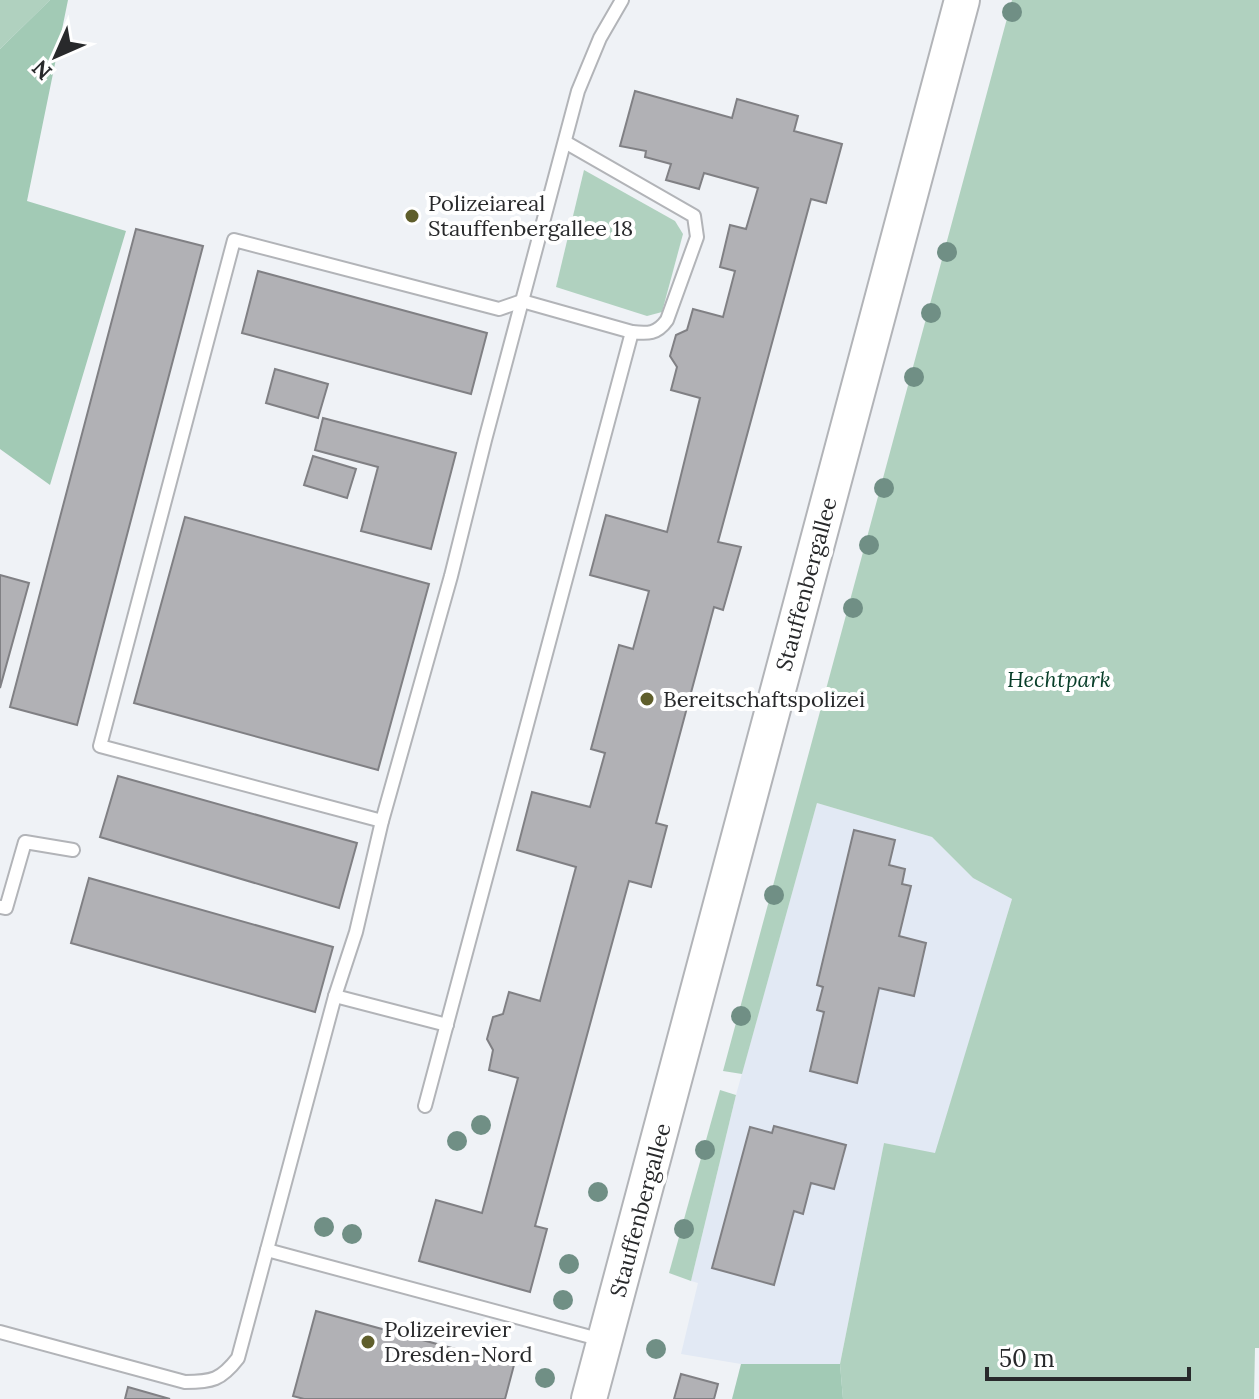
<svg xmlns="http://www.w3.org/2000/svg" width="1259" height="1399" viewBox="0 0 1259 1399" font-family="Lora,serif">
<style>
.built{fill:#e2e9f4}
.green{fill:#b0d1bf}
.forest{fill:#a2cab5}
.building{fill:#b1b1b5;stroke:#808084;stroke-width:2}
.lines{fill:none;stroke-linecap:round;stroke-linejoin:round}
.lane-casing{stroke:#b2b4b8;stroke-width:16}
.secondary-casing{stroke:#b2b4b8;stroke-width:38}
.lane{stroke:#fff;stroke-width:12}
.secondary{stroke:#fff;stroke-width:34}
.tree{fill:#708f85}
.poi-dot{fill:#5f5e2b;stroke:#fff;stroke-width:3}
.labels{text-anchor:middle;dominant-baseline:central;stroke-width:8;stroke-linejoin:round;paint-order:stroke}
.poi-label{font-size:22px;fill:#28292b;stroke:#fff;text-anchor:start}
.street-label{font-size:22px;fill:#28292b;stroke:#fff}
.park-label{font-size:22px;font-style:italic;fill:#083e29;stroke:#fff}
</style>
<rect width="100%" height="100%" fill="#eff2f6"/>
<!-- built -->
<polygon class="built" points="817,803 932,837 973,878 1012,899 935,1155 884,1143 840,1364 741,1364 681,1354 698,1283 691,1281 736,1095"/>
<!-- green -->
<g class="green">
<polygon points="0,0 50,0 0,49"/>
<polygon points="1012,0 1259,0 1259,1348 1255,1348 1254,1399 843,1399 840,1364 884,1143 935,1153 1012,899 973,878 932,837 817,803 742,1074 723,1071"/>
<polygon points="584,170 675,221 683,234 662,312 647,316 556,287"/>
<polygon points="720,1090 736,1095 691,1281 669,1273"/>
</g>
<!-- forest -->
<g class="forest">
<polygon points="50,0 68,0 27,201 126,231 50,485 0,449 0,49"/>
<polygon points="741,1364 840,1364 843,1399 732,1399"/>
</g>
<!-- building -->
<g class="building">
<polygon points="635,91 732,118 737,99 798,116 794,131 842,144 826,203 811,199 718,542 741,547 723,610 714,607 656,823 667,826 651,887 629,881 535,1226 547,1229 530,1292 419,1261 436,1200 482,1213 518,1078 489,1070 493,1050 487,1039 493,1017 503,1014 509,992 540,1001 576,867 517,850 532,792 590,807 605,753 591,749 619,645 633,649 649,591 590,575 606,515 667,532 700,398 671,390 677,367 670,356 676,335 687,330 693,309 723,317 735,271 720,267 730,225 746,229 758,188 704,173 699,189 666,180 671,164 645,157 646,151 620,146"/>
<polygon points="136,229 203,246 77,725 10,707"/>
<polygon points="258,271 487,333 471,394 242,333"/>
<polygon points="275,369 328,384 318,418 266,403"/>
<polygon points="323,418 456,453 431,549 361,531 378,467 315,450"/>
<polygon points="313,456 356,469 347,498 304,485"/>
<polygon points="185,517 429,584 378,770 134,703"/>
<polygon points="0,575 29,583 0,688"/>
<polygon points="118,776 357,843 339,908 100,837"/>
<polygon points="854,830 895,840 889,865 905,869 902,884 911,886 899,936 926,943 914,996 879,988 857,1083 810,1071 824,1012 817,1010 823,987 817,985"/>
<polygon points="89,878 333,947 315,1012 71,943"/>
<polygon points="774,1126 846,1145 834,1189 811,1183 803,1214 794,1211 774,1285 712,1268 750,1127 772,1133"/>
<polygon points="316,1311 514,1365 505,1399 304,1399 293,1396"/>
<polygon points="681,1374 718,1384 714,1399 674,1399"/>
<polygon points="128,1387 170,1399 125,1399"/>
</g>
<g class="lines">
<!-- lane casing -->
<g class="lane-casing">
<g id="lane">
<path d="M382,821L100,746L234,240L499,309L522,301L632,332C648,334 657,334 667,320L697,237L694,216L565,142"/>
<polyline points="0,907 6,908 25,842 73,850"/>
<polyline points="335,996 447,1025"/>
<polyline points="425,1106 632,332"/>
<polyline points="267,1250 602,1340"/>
<path d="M0,1332L185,1382C212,1382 221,1380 238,1358L335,996L356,932L382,821L451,576L485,440L578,91L600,38L622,0"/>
</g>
</g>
<!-- secondary casing -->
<g class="secondary-casing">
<polyline id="secondary" points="589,1399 962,0"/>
</g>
<!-- lane -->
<use href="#lane" class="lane"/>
<!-- secondary -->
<use href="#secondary" class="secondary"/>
</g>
<!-- trees -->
<g class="tree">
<circle cx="1012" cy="12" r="10"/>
<circle cx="947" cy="252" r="10"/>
<circle cx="931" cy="313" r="10"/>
<circle cx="914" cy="377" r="10"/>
<circle cx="884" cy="488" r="10"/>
<circle cx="869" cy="545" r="10"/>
<circle cx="853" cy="608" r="10"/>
<circle cx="774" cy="895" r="10"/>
<circle cx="741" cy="1016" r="10"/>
<circle cx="481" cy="1125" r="10"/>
<circle cx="457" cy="1141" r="10"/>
<circle cx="705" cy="1150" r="10"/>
<circle cx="598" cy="1192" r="10"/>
<circle cx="324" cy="1227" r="10"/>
<circle cx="684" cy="1229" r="10"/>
<circle cx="352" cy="1234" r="10"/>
<circle cx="569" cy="1264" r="10"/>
<circle cx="563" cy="1300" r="10"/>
<circle cx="656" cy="1349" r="10"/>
<circle cx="545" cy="1378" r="10"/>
</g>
<!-- markers -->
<g class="poi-dot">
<circle cx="412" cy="216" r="8"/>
<circle cx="647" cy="699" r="8"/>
<circle cx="368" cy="1342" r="8"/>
</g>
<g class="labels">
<!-- poi labels -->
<g class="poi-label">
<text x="428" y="203">Polizeiareal<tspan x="428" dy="25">Stauffenbergallee 18</tspan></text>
<text x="663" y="699">Bereitschaftspolizei</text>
<text x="384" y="1329">Polizeirevier<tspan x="384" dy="25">Dresden-Nord</tspan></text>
</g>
<!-- street labels -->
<g class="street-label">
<text transform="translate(806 584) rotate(-75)">Stauffenbergallee</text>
<text transform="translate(640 1210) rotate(-75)">Stauffenbergallee</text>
</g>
<!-- park labels -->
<g class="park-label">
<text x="1059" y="679">Hechtpark</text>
</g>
</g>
<!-- north arrow -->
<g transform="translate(56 56) rotate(225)" stroke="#ffffff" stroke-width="6" paint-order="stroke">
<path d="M0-6L14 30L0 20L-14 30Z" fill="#28292b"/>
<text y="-12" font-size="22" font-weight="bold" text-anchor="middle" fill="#28292b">N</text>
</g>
<!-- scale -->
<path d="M987 1367v12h202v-12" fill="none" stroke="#28292b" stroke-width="4"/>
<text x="999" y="1367" font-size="24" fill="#28292b" stroke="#ffffff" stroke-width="6" paint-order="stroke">50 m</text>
</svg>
